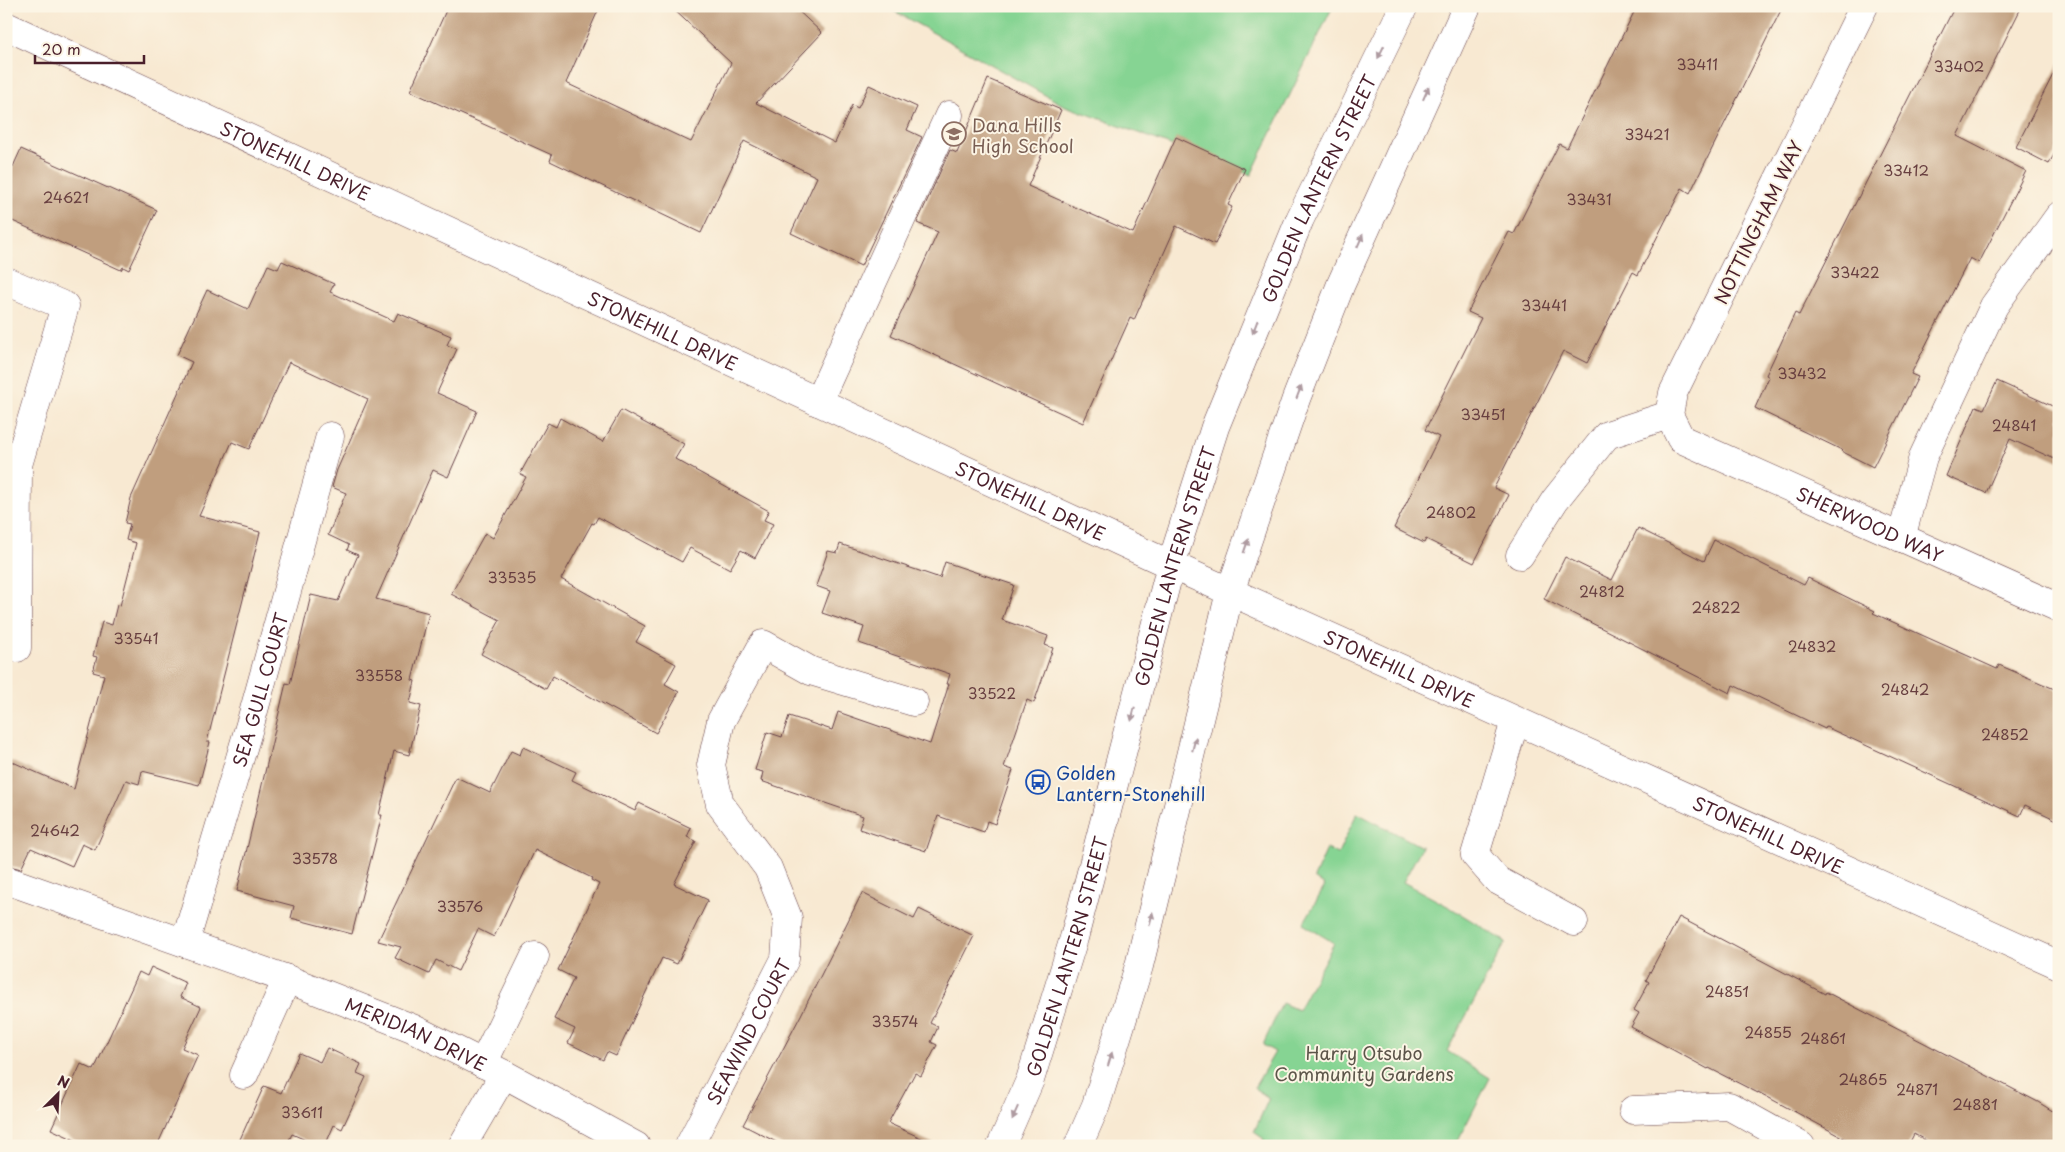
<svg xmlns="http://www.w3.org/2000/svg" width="2065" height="1152" viewBox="0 0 2065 1152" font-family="'Playpen Sans',sans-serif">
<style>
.green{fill:#86d493;stroke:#687a5f}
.building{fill:#c09e7e}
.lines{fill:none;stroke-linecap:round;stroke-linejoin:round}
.minor-casing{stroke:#643d44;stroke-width:29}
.major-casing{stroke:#643d44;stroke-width:29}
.minor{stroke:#fff;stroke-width:28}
.major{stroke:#fff;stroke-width:28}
.oneway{fill:#ae9aa0}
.labels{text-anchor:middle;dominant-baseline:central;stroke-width:4;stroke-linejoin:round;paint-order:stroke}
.number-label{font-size:15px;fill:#683f40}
.education-label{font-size:18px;fill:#785e54;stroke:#fcf5e5;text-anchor:start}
.street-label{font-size:18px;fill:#4a1f2b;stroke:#fcf5e5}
.transit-label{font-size:18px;fill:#164399;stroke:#fcf5e5;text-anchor:start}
.park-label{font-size:18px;fill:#5c554a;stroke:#fcf5e5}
</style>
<rect width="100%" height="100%" fill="#fcf5e5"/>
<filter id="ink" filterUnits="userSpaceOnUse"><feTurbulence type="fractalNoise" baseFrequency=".02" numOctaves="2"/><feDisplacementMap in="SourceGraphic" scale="10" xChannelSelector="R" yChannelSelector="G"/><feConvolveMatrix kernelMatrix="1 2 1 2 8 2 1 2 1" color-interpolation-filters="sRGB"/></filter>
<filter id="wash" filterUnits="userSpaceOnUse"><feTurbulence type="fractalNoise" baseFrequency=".0096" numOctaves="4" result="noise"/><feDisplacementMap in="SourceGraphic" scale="20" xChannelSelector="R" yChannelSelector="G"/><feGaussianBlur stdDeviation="1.12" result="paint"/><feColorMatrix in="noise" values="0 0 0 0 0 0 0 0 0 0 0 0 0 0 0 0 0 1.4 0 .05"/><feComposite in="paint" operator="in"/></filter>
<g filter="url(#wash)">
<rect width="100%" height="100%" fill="#f8e9d2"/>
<!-- green -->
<g class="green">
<polygon points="885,6 1333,6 1251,175 1063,105"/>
<polygon points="1357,813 1422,847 1403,882 1451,908 1506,942 1447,1051 1490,1078 1455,1146 1261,1146 1264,1139 1254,1132 1269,1098 1254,1088 1275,1052 1263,1045 1282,1003 1298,1010 1334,943 1303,924 1325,886 1314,878 1327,849 1338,854"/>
</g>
<g id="blocks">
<!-- building -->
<g class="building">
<polygon points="448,6 600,6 566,83 691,142 731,63 670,6 793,6 822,33 756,103 835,143 852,105 858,108 869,85 917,107 907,130 922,137 861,266 791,233 817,177 744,141 701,233 550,161 552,155 410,91"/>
<polygon points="1637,6 1783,6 1690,193 1682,188 1638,275 1633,272 1587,363 1563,351 1494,488 1509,495 1474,563 1426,539 1424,543 1394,528 1439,437 1425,430 1481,318 1468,312 1509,232 1514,234 1559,144 1567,148"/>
<polygon points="1955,6 2022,6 1957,136 2026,171 1979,263 1970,258 1911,374 1918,377 1873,467 1841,451 1842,450 1755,408 1769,377 1766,375 1788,328 1795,313 1799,315"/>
<polygon points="2059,63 2059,145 2049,164 2016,147"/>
<polygon points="988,79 1061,110 1028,186 1133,233 1176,137 1245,169 1228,205 1232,207 1215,244 1176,226 1134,320 1130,318 1083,423 891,335 938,232 917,223 950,150 957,153"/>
<polygon points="21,149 157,210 129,270 123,267 121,270 6,218 6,182"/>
<polygon points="282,261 334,284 330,292 394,321 398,313 451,336 447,345 457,349 437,393 477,411 448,477 433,470 376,599 429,613 412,680 415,681 410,703 421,706 409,755 394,751 379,815 382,815 352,934 291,918 294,906 237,891 286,683 290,684 311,595 338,601 358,555 347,550 349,545 328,535 346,493 332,487 337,470 368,399 289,362 249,449 232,442 199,516 260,532 207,742 210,742 199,785 142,771 139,784 126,780 95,850 82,844 72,866 31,848 21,869 6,865 6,759 74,789 104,675 93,672 97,657 93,656 102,622 112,625 117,605 120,606 136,543 126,540 130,524 125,523 131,498 192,362 177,355 207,290 248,309 268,265 278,269"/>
<polygon points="1997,381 2059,409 2059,461 2010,439 1986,493 1946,476 1976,406 1984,409"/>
<polygon points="621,410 684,444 675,459 769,511 764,520 773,524 755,558 741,550 730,569 690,548 682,562 598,517 594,524 592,523 561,579 645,626 636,642 676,664 665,684 679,692 656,733 553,676 546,689 481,654 500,620 451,594 485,533 493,538 526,477 520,474 548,423 556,427 560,418 603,442"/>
<polygon points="1638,528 1704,561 1714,540 1804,585 1808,578 1875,611 1873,613 1997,669 1999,665 2059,691 2059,821 2025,805 2020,816 1826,727 1825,729 1733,685 1730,693 1544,599 1565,557 1612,580"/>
<polygon points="840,544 940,578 945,562 1014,585 1002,620 1048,636 1045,645 1053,648 1034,703 1027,700 1004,767 1013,770 995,824 987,821 984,832 938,816 926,851 859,829 863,816 761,781 763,772 755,770 767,732 782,737 789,716 832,730 838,712 930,744 949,684 947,684 950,674 859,643 864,627 822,613 830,591 816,586 828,551 837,553"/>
<polygon points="523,747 576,772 572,780 635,811 639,803 691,828 687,837 696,841 674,884 708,900 677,964 662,958 616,1056 607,1052 603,1060 568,1043 575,1029 554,1019 574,978 558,970 599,884 591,880 592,878 535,850 494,937 478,929 458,971 436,960 429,974 395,958 401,947 378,941 456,777 490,793 511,751 520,755"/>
<polygon points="862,893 914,919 919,909 974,936 930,1023 938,1027 931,1042 937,1045 921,1076 915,1073 888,1123 939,1146 784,1146 743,1125 801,1015"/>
<polygon points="1679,917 1825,994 1826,992 2038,1102 2059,1115 2059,1146 1936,1146 1914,1134 1908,1146 1859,1146 1758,1092 1758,1093 1709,1068 1708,1069 1631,1027 1639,1013 1634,1010 1649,982 1646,980"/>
<polygon points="151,967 186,983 180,997 201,1007 182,1048 198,1055 157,1146 88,1146 51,1129 81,1064 94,1070 139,972 147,976"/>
<polygon points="327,1048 361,1064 357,1073 366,1077 342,1129 334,1125 325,1146 319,1146 292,1134 286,1146 237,1146 264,1086 281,1093 299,1053 320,1062"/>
</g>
</g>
</g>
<g filter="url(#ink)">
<use href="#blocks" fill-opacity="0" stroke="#643d44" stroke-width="1"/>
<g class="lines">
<!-- minor casing -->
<g class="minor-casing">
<g id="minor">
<path id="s1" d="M1864,6L1673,393L1669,415L1681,439L2059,608"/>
<polyline points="6,281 65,306 18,465 17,648"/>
<polyline points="818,402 949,115"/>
<polyline points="1901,538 1923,457 1994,306 2059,216"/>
<polyline points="1520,555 1555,500 1607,435 1669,415"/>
<polyline points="1515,721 1475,855 1497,880 1574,922"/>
<path id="s2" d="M6,880L287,979L412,1028L504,1074L636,1146"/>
<path id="s3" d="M185,943L251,721L330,436"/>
<polyline points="483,1064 535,956"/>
<polyline points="244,1075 287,979"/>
<polyline points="1633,1110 1729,1106 1801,1146"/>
<polyline points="462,1146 504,1074"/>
<path id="s4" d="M689,1146L785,959L788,918L768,868L720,804L711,765L721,721L763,644L811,671L914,702"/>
</g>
</g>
<!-- major casing -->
<g class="major-casing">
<g id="major">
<path id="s5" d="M6,26L1171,565L2059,965"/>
<path id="s6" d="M1001,1146L1030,1080L1074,938L1171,565L1215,427L1300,219L1404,6"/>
<polyline points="1078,1146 1096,1105 1139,966 1230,592 1296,399 1341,284 1467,6"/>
</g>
</g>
<!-- minor -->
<use href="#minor" class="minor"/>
<!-- major -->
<use href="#major" class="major"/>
</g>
<!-- one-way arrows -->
<defs><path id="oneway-solid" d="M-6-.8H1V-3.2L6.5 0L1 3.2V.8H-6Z" transform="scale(1.25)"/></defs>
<g class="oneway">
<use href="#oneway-solid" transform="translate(1381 52) rotate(116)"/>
<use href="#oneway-solid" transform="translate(1426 93) rotate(-66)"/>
<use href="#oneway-solid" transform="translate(1360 241) rotate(-66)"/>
<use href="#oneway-solid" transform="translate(1255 327) rotate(111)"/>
<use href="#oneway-solid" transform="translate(1299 392) rotate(-69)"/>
<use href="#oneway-solid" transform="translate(1246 546) rotate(-71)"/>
<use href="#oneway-solid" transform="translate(1133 714) rotate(104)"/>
<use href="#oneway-solid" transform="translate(1194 744) rotate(-76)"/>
<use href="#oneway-solid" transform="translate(1151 919) rotate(-76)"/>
<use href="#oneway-solid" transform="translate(1110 1059) rotate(-73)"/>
<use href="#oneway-solid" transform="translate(1015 1113) rotate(114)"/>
</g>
</g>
<!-- icons -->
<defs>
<g id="school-ring" transform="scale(1.25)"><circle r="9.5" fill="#fcf5e5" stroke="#8d6e63" stroke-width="1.5"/><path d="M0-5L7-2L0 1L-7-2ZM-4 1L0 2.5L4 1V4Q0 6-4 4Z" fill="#8d6e63"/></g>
<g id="bus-ring" transform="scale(1.25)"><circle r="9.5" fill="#fcf5e5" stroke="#1a4fb4" stroke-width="1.5"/><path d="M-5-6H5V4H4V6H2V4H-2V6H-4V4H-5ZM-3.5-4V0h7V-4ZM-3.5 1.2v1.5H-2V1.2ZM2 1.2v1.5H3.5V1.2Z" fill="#1a4fb4"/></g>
</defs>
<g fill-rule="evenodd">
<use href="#school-ring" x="954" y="134"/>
<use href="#bus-ring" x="1038" y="782"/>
</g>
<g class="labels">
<!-- number labels -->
<g class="number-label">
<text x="1697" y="63">33411</text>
<text x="1959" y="65">33402</text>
<text x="1647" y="133">33421</text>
<text x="1906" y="169">33412</text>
<text x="66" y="196">24621</text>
<text x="1589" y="198">33431</text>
<text x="1855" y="271">33422</text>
<text x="1544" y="304">33441</text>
<text x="1802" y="372">33432</text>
<text x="1483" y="413">33451</text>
<text x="2014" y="424">24841</text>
<text x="1451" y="511">24802</text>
<text x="512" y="576">33535</text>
<text x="1602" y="590">24812</text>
<text x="1716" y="606">24822</text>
<text x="136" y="637">33541</text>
<text x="1812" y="645">24832</text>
<text x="379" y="674">33558</text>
<text x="1905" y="688">24842</text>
<text x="992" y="692">33522</text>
<text x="2005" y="733">24852</text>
<text x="55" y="829">24642</text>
<text x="315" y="857">33578</text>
<text x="460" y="905">33576</text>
<text x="1727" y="990">24851</text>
<text x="895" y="1020">33574</text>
<text x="1768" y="1031">24855</text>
<text x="1823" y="1037">24861</text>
<text x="1863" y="1078">24865</text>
<text x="1917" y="1088">24871</text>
<text x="1975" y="1103">24881</text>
<text x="302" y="1111">33611</text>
</g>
<!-- education labels -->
<g class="education-label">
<text x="972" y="124">Dana Hills<tspan x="972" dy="21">High School</tspan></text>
</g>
<!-- street labels -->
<g class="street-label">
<text stroke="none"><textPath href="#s5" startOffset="319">STONEHILL DRIVE</textPath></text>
<text stroke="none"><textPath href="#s6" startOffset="1011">GOLDEN LANTERN STREET</textPath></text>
<text transform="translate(1758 222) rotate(-64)">NOTTINGHAM WAY</text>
<text stroke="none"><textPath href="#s5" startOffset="724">STONEHILL DRIVE</textPath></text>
<text stroke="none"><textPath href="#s5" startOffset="1129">STONEHILL DRIVE</textPath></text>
<text stroke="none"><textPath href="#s1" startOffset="688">SHERWOOD WAY</textPath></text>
<text stroke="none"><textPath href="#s6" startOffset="606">GOLDEN LANTERN STREET</textPath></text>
<text stroke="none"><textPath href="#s5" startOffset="1534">STONEHILL DRIVE</textPath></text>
<text stroke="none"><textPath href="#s3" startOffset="264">SEA GULL COURT</textPath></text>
<text stroke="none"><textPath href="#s5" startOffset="1939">STONEHILL DRIVE</textPath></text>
<text stroke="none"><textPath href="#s6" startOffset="201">GOLDEN LANTERN STREET</textPath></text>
<text stroke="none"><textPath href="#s4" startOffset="129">SEAWIND COURT</textPath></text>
<text stroke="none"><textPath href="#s2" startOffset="438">MERIDIAN DRIVE</textPath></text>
</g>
<!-- transit labels -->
<g class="transit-label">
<text x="1056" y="772">Golden<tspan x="1056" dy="21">Lantern-Stonehill</tspan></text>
</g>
<!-- park labels -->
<g class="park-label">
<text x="1364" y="1052">Harry Otsubo<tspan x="1364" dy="21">Community Gardens</tspan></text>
</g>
</g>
<!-- margin -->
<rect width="2065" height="1152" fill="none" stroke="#fcf5e5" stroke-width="25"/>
<!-- north arrow -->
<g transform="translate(58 1094) rotate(24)" stroke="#fcf5e5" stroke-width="4" paint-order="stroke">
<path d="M0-4L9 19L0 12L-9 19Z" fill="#4a1f2b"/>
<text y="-8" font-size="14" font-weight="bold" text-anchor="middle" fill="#4a1f2b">N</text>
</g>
<!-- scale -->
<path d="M35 55v8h109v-8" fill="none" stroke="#4a1f2b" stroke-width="2.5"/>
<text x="42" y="55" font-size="15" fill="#4a1f2b" stroke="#fcf5e5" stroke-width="4" paint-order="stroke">20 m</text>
</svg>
